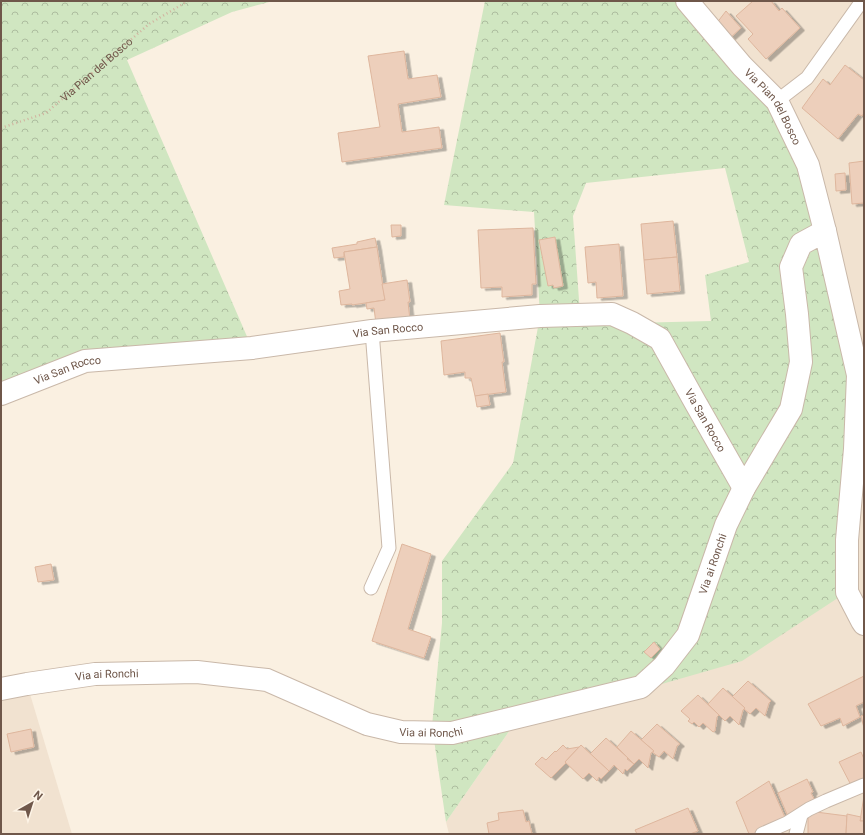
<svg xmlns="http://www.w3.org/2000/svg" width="865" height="835" viewBox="0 0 865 835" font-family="Roboto,sans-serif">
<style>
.residential{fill:#f1e2d0}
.forest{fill:url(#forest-crowns);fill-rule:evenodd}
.building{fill:#edcfbb;stroke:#deb69d;filter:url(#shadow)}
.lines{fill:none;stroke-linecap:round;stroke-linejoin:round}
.lane-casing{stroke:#c9b8a9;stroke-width:15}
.street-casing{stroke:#c9b8a9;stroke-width:24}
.path{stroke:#d1b29f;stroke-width:2.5;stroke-dasharray:1 3;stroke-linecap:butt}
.lane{stroke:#fff;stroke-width:13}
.street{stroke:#fff;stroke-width:22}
.labels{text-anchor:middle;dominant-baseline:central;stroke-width:3;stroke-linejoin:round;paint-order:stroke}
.street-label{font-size:11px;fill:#6f574a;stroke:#fdf4e7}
</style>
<defs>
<pattern id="forest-crowns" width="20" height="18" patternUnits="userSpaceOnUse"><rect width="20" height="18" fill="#d0e6c1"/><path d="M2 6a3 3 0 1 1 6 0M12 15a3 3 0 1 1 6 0" fill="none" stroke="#adbd9f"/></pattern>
<filter id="shadow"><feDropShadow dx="4.5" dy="2.5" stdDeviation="0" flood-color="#0004"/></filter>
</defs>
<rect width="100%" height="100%" fill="#faf0e1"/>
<!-- residential -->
<g class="residential">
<polygon points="687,1 864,1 864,834 449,834 446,822 512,727 847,592"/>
<polygon points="27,684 72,834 1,834 1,689"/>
</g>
<!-- forest -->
<g class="forest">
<polygon points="1,1 273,1 232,12 127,60 252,348 85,361 1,394"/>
<path d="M485,1H687L742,66L808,165L858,375L847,592L742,661L512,727L446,822L432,726L442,623V561L513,463L540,316L534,212L444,205ZM725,168L749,262L705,275L711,321L632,323L580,314L573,216L586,183Z"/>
</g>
<!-- building -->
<g class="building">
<polygon points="753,1 771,1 779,11 782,8 800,28 766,59 748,39 753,34 736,16"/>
<polygon points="726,11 741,28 729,39 716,24"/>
<polygon points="404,51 408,79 437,75 441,97 398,104 402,132 439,127 442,148 342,162 338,133 380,127 368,56"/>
<polygon points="845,65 864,80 864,113 862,116 858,114 838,139 802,108 823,79 830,85"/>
<polygon points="864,161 864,203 852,204 849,163"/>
<polygon points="845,173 846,190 836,191 835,174"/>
<polygon points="673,221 677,257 644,260 641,224"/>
<polygon points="391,225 401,225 401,236 392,237"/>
<polygon points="533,228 536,284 532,284 532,295 502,297 502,287 481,288 478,230"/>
<polygon points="555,237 563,286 554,288 553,285 548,286 539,240"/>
<polygon points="375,238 377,247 344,252 344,257 334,258 332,248 357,244 357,242"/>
<polygon points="619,244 623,296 597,298 596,282 588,283 585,247"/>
<polygon points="377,247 385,300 352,305 352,304 341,305 339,291 350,289 344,252"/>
<polygon points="677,257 680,291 647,294 644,260"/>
<polygon points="407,280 410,302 408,302 410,320 376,324 374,308 367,309 366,303 385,300 382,284"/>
<polygon points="500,333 504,362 502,362 506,392 475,396 471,378 465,378 465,372 444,375 441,341"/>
<polygon points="488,394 490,405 477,407 475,396"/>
<polygon points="402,544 431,554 408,629 431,637 424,658 372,641"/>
<polygon points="51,564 54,580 38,582 35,567"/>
<polygon points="654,642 660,649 651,658 644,652"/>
<polygon points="864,676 864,702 856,706 860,717 843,726 840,718 821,726 808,704"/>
<polygon points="748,681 771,701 769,703 765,716 756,708 750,714 744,709 745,708 732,697"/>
<polygon points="723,688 745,708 743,710 739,725 730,716 725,721 708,704"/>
<polygon points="698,695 719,715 717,717 715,731 713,732 703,723 699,727 694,722 692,724 688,721 690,719 681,711"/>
<polygon points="864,715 864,728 861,716"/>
<polygon points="657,724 680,744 677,746 673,759 664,751 659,757 652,752 654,751 641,740"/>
<polygon points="31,729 34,747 11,752 7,734"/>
<polygon points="631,731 654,751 651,753 648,768 639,759 634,764 617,747"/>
<polygon points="606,738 628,758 627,759 634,764 627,771 625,769 623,774 614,765 609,771 590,754"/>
<polygon points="563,745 567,749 579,747 565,762 566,763 551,778 535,764 542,757 546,760 555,751 556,752"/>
<polygon points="581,745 609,771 601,779 599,777 597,781 589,773 583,779 565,762"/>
<polygon points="861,752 864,759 864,781 852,787 839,762"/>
<polygon points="807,779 813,792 811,793 817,804 789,819 778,793"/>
<polygon points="769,781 787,822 755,834 749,834 736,802"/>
<polygon points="864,796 864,821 860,821"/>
<polygon points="688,808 698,831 690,834 637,834 635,830"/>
<polygon points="523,810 526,822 529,821 532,834 489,834 487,823 499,820 498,813"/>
<polygon points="808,811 847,816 846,834 808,834"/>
<polygon points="847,814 861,817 860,821 864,821 864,834 846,834"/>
</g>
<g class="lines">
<!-- lane casing -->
<g class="lane-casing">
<g id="lane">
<polyline points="777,101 807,78 862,1"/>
<polyline points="371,588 389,548 372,331"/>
<polyline points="762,834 787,823 809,809 826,801 864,785"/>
<polyline points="796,834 801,815"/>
</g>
</g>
<!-- street casing -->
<g class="street-casing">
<g id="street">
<path id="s2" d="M687,1L742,66L777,101L808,165L825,231"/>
<path id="s3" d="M1,394L85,361L252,348L372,331L540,316L612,314L632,323L660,339L695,402L744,488L791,409L801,362L797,314L791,267L801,244L825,231L858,375L855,449L847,540V592L862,621L864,624"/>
<path id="s4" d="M1,689L27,684L95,674L197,672L267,680L367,724L401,732L452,733L641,687L664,666L688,635L726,525L744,488"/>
</g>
</g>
<!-- path -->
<path class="path" id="s1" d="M1,128L46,113L149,24L188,1"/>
<!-- lane -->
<use href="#lane" class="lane"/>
<!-- street -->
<use href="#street" class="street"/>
</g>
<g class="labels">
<!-- street labels -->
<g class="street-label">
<text stroke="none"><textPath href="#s1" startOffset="114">Via Pian del Bosco</textPath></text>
<text stroke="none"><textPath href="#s2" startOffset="137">Via Pian del Bosco</textPath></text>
<text stroke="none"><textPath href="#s3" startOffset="395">Via San Rocco</textPath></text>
<text stroke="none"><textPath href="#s3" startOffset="71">Via San Rocco</textPath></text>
<text stroke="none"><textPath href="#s3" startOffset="767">Via San Rocco</textPath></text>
<text stroke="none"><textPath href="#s4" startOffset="803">Via ai Ronchi</textPath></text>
<text stroke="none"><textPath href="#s4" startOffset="107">Via ai Ronchi</textPath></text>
<text stroke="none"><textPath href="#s4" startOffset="442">Via ai Ronchi</textPath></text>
</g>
</g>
<!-- border -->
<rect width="865" height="835" fill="none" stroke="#6f574a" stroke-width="4"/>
<!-- north arrow -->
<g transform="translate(32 803) rotate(39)" stroke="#fdf4e7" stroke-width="3" paint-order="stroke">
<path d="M0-3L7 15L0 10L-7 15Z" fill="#6f574a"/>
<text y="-6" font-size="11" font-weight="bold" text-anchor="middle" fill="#6f574a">N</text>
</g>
</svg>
